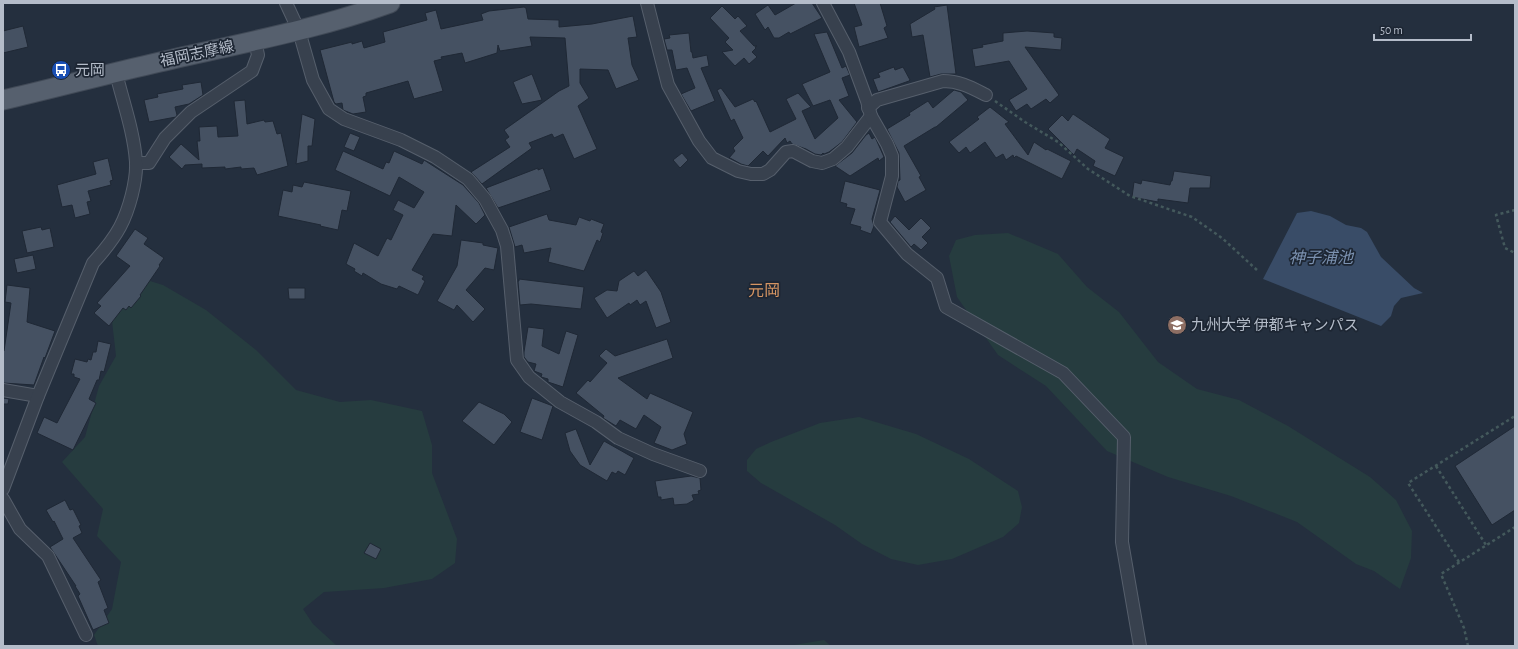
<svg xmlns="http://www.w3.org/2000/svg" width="1518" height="649" viewBox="0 0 1518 649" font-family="'Alegreya Sans','Noto Sans JP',sans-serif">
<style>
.green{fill:#263c3f}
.water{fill:#394c67}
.building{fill:#455162;stroke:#1f2835}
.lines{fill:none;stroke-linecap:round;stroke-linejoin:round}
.street-casing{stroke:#565f6c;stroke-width:14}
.primary-casing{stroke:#414a57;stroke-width:21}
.path{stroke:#44595c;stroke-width:2.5;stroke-dasharray:3 3;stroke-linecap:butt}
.street{stroke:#38414e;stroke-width:12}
.primary{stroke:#56606e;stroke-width:19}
.labels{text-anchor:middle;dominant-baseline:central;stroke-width:3.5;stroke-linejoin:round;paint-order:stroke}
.street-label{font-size:15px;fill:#b4bcc9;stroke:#1d2633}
.poi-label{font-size:15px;fill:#b4bcc9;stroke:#1d2633;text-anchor:start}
.water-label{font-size:16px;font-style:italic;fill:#7c92b1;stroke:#1d2633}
.neighbourhood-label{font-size:16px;fill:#d59563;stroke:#1d2633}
</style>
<rect width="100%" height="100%" fill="#242f3e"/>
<!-- green -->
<g class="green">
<polygon points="1008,233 1058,254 1087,287 1119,312 1158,362 1197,389 1239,400 1288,426 1370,477 1396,500 1412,531 1411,558 1400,589 1374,571 1356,564 1297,522 1231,496 1168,477 1107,451 1046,386 998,355 957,297 949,256 956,240 975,235"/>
<polygon points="140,278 163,285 206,310 256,350 296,390 340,402 371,400 422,411 432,445 432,473 457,539 455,563 432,579 384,588 324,592 303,609 313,624 336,645 340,646 98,646 94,635 112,609 121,562 97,536 103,509 62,462 85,437 99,386 116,356 112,321"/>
<polygon points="859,417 916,434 969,459 1018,491 1022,507 1019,523 1003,537 952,559 918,565 891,559 862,544 835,525 761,483 747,471 747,460 756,449 771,442 820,423"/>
<polygon points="824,640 831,646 791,646 794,645"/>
</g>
<!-- water -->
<polygon class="water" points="1311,211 1330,216 1346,225 1361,228 1367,232 1381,257 1414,288 1423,293 1401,298 1394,306 1391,316 1381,326 1263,279 1297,213"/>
<!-- building -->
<g class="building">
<polygon points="796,3 812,3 822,18 790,34 789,32 779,38 774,38 768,27 765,30 755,14 768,5 775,15"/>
<polygon points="854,3 880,3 887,26 884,28 888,38 859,47 854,27 862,25"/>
<polygon points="947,5 956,74 941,74 930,77 923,35 912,37 910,24 935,9 934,7"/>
<polygon points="722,6 735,19 738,16 747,26 740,31 754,46 757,46 755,47 756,48 752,52 757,57 749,64 744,58 735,66 722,52 733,50 725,42 729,38 710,18"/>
<polygon points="524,7 526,8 528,19 559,20 559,27 592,24 633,16 637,37 628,38 632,65 639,80 616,89 608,70 580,69 580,83 589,98 578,106 597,149 574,159 563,134 554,138 552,134 529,143 532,148 482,184 471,172 510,147 505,140 509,137 504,130 559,91 569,86 565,38 530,37 532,46 500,51 498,45 497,53 465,63 462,53 441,57 442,59 434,61 443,91 414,99 408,81 366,93 366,96 363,97 366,112 353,114 343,110 342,103 336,104 334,102 320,50 352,42 352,44 362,41 364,48 385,42 383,32 427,20 425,13 436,10 441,29 483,20 481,14 489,11"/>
<polygon points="23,26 28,47 3,53 3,31"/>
<polygon points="1027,31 1054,33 1054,37 1062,38 1061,50 1025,47 1059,95 1050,103 1046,99 1031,109 1027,104 1016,111 1009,100 1027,89 1009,61 975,67 972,49 983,47 982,45 1003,41 1003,33"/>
<polygon points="827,32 842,68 846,66 850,75 842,78 849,96 839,100 857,122 842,142 829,152 824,154 823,153 821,155 815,154 806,149 792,144 790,141 787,143 785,138 768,156 763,151 748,166 741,164 730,158 729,158 735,151 733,148 743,138 734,119 731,121 717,90 721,88 735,107 753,99 755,102 756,101 770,132 796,119 786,99 798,93 811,107 802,111 815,139 838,118 830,100 813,106 802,84 830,72 814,34"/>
<polygon points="689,33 691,52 692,52 693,58 707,55 709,66 701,68 715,101 691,111 681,94 695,88 687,68 676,70 672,50 667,50 664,39 670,38 669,35"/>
<polygon points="894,67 895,70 903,67 910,80 909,81 878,92 873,79 880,77 878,73"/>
<polygon points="532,74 542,100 522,104 513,82"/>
<polygon points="201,82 203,95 189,104 175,107 177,115 176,117 149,122 144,100 158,97 157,94 183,89 182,85"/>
<polygon points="954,90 961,92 968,100 936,127 935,127 904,146 921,176 919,177 926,190 905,202 897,187 898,181 900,180 899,153 887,129 910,115 909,113 928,101 933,108"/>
<polygon points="245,100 247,124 264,120 265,122 273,121 277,134 281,133 288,166 257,175 254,168 241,169 241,167 225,169 225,167 202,168 202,164 185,165 182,169 169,157 181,144 199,160 197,141 200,141 199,127 217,126 218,137 238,136 234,101"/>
<polygon points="990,107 1009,122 1005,124 1028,155 1034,142 1046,150 1047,149 1071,161 1062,179 1016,156 1014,158 1013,155 1006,160 1003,154 996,158 985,142 970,153 966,147 959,153 949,142 979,119 977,117"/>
<polygon points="302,114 315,119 312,146 308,146 308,161 296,164"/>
<polygon points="1073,114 1110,139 1105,148 1124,157 1115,176 1093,166 1095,161 1077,149 1074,155 1048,129 1062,115 1068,121"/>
<polygon points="350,133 360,137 354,151 344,147"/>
<polygon points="869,133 872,139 875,137 884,157 879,161 878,158 850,176 835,166 852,153 866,135"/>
<polygon points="343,151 383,169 386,162 389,163 394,151 422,164 424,160 463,185 479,203 485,215 476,224 456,205 452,236 433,234 412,270 424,276 422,279 425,281 418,295 399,286 397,289 381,284 363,273 362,276 354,271 355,269 346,264 354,243 378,256 387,238 391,240 403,215 393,210 398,200 414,208 424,192 399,177 390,196 335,170"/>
<polygon points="682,153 688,160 680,168 673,160"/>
<polygon points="108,158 113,180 110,181 111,185 88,191 91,201 87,202 90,214 75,218 72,205 62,207 57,185 96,174 93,162"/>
<polygon points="538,168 538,170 543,168 551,190 498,208 486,188"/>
<polygon points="1174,171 1211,176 1210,188 1190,188 1188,203 1158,199 1158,202 1132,197 1134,182 1141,184 1142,180 1170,185 1171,181 1172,181"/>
<polygon points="845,181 880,190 872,219 874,226 871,234 860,230 861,227 850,224 855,209 846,207 847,204 840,202"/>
<polygon points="304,182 351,191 347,211 342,210 338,230 320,226 321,225 278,216 283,190 292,192 293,185 302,187"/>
<polygon points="547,214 549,220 576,225 579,217 590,221 591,219 604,224 601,232 603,233 600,242 597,240 584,271 548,262 551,248 524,253 522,245 515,247 509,227"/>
<polygon points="895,216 909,230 921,218 931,228 922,237 928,243 921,250 914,244 911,247 890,222"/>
<polygon points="41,227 42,230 50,228 54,247 27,253 22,231"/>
<polygon points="135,229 148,238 144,244 164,258 159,265 160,266 140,295 141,296 131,308 129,306 126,310 123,308 109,326 94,313 101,306 97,303 130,266 116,256"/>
<polygon points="461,240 483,243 483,245 498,248 494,270 485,268 466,290 485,309 473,322 457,305 454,310 437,301 457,266"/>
<polygon points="33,255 36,269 17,273 14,259"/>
<polygon points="646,270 661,292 671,322 656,328 646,301 640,305 637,300 630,305 629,303 607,318 594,298 607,290 617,291 619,281 634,271 638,276"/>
<polygon points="519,279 584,287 581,309 531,304 520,305 518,281 519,281"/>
<polygon points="7,285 30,288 27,322 55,331 45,358 44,357 34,385 3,383 3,351 4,351 11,303 5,302"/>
<polygon points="288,288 305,288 305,299 289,299"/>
<polygon points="528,327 544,329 542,346 559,354 566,331 578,335 563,387 548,382 548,379 541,377 542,374 534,371 536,364 528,362 524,357 524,352"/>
<polygon points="667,339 673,358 618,378 647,399 650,393 693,412 684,434 687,444 672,450 654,443 661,427 644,415 636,429 620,420 616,426 603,418 604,416 576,393 588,380 590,382 607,363 599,356 606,349 615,356"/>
<polygon points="98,341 111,344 104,372 101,371 99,380 97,380 89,399 96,403 73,450 37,433 44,417 57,423 80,379 74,377 74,374 71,374 75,359 87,362 88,359 91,360 93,352 96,352"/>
<polygon points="3,398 9,399 8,404 3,404"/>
<polygon points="532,398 553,406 542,440 520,432"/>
<polygon points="479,402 504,414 512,422 494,445 462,421"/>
<polygon points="1515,426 1515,510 1492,525 1455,466"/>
<polygon points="576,429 590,465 604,441 634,458 625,475 618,471 616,474 612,472 607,481 580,465 570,451 565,433"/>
<polygon points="691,476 700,478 701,490 698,491 699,494 692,495 694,500 687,504 674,505 673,498 661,500 661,497 658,497 655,481"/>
<polygon points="65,500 70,510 73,509 81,525 79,526 82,533 73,538 101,580 98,582 108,608 104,610 109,623 93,630 78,596 80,594 75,586 76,586 50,547 63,539 54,521 53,522 46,510"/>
<polygon points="370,543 381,549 376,559 364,553"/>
</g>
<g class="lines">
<!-- street casing -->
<g class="street-casing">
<g id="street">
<polyline points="286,3 299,31 313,80 329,109 344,119 401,140 435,157 468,179 485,199 502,230 507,246 517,360 529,377 560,402 596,422 618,438 653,454 700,471"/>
<polyline points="647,3 668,85 699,141 712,158 738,171 751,174 763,174 770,170 786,152 793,151 812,161 822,163 833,159 847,147 871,116"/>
<polyline points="823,3 849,52 867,101 871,116 887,144 892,156 892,176 880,222 907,254 937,278 946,307 1063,373 1124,437 1122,542 1140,646"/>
<path d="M868,108L877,100L943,81C960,81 972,88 986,95"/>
<polyline points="136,163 149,163 165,138 191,112 252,71 258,55 255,41"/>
<polyline points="3,390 38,396"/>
<path d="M3,489L38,396L93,263C103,252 113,240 120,227C129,210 137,181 136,162C134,132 123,102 116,73"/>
<polyline points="3,499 20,529 48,556 86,635"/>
</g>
</g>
<!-- primary casing -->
<g class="primary-casing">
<path id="primary" d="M3,100C55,88 107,74 160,62C237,44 315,30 390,3"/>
</g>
<!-- path -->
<g class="path">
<polyline points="995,101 1025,122 1058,142 1088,169 1130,196 1192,217 1222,238 1258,271"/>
<polyline points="1515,210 1496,215 1505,248 1515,253"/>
<polyline points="1436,466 1486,545"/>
<polyline points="1459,562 1408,483 1515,416"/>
<polyline points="1468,646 1464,628 1441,574 1515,527"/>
</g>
<!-- street -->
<use href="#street" class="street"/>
<!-- primary -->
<use href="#primary" class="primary"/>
</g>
<!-- icons -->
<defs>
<g id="bus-disc" transform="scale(1)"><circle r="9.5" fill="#1a4fb4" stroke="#1d2633"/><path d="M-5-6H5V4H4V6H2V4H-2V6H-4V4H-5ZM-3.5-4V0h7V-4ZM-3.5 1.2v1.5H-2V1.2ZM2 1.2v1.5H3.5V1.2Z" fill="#fff"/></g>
<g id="university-disc" transform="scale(1)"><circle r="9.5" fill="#8d6e63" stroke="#1d2633"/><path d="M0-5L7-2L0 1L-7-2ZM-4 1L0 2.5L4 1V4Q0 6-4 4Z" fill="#fff"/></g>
</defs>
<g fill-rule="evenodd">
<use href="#bus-disc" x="61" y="70"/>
<use href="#university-disc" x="1177" y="325"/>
</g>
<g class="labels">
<!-- street labels -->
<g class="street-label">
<text transform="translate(197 54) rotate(-12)">福岡志摩線</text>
</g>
<!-- poi labels -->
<g class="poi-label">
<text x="75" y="70">元岡</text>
<text x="1191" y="325">九州大学 伊都キャンパス</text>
</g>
<!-- water labels -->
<g class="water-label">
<text x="1321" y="258">神子浦池</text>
</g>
<!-- neighbourhood labels -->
<g class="neighbourhood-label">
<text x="764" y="291">元岡</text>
</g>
</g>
<!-- border -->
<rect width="1518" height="649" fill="none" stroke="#b4bcc9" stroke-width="8"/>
<!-- scale -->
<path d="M1374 34v6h97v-6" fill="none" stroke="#b4bcc9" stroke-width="2"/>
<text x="1380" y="34" font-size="12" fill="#b4bcc9" stroke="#1d2633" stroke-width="3" paint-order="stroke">50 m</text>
</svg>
